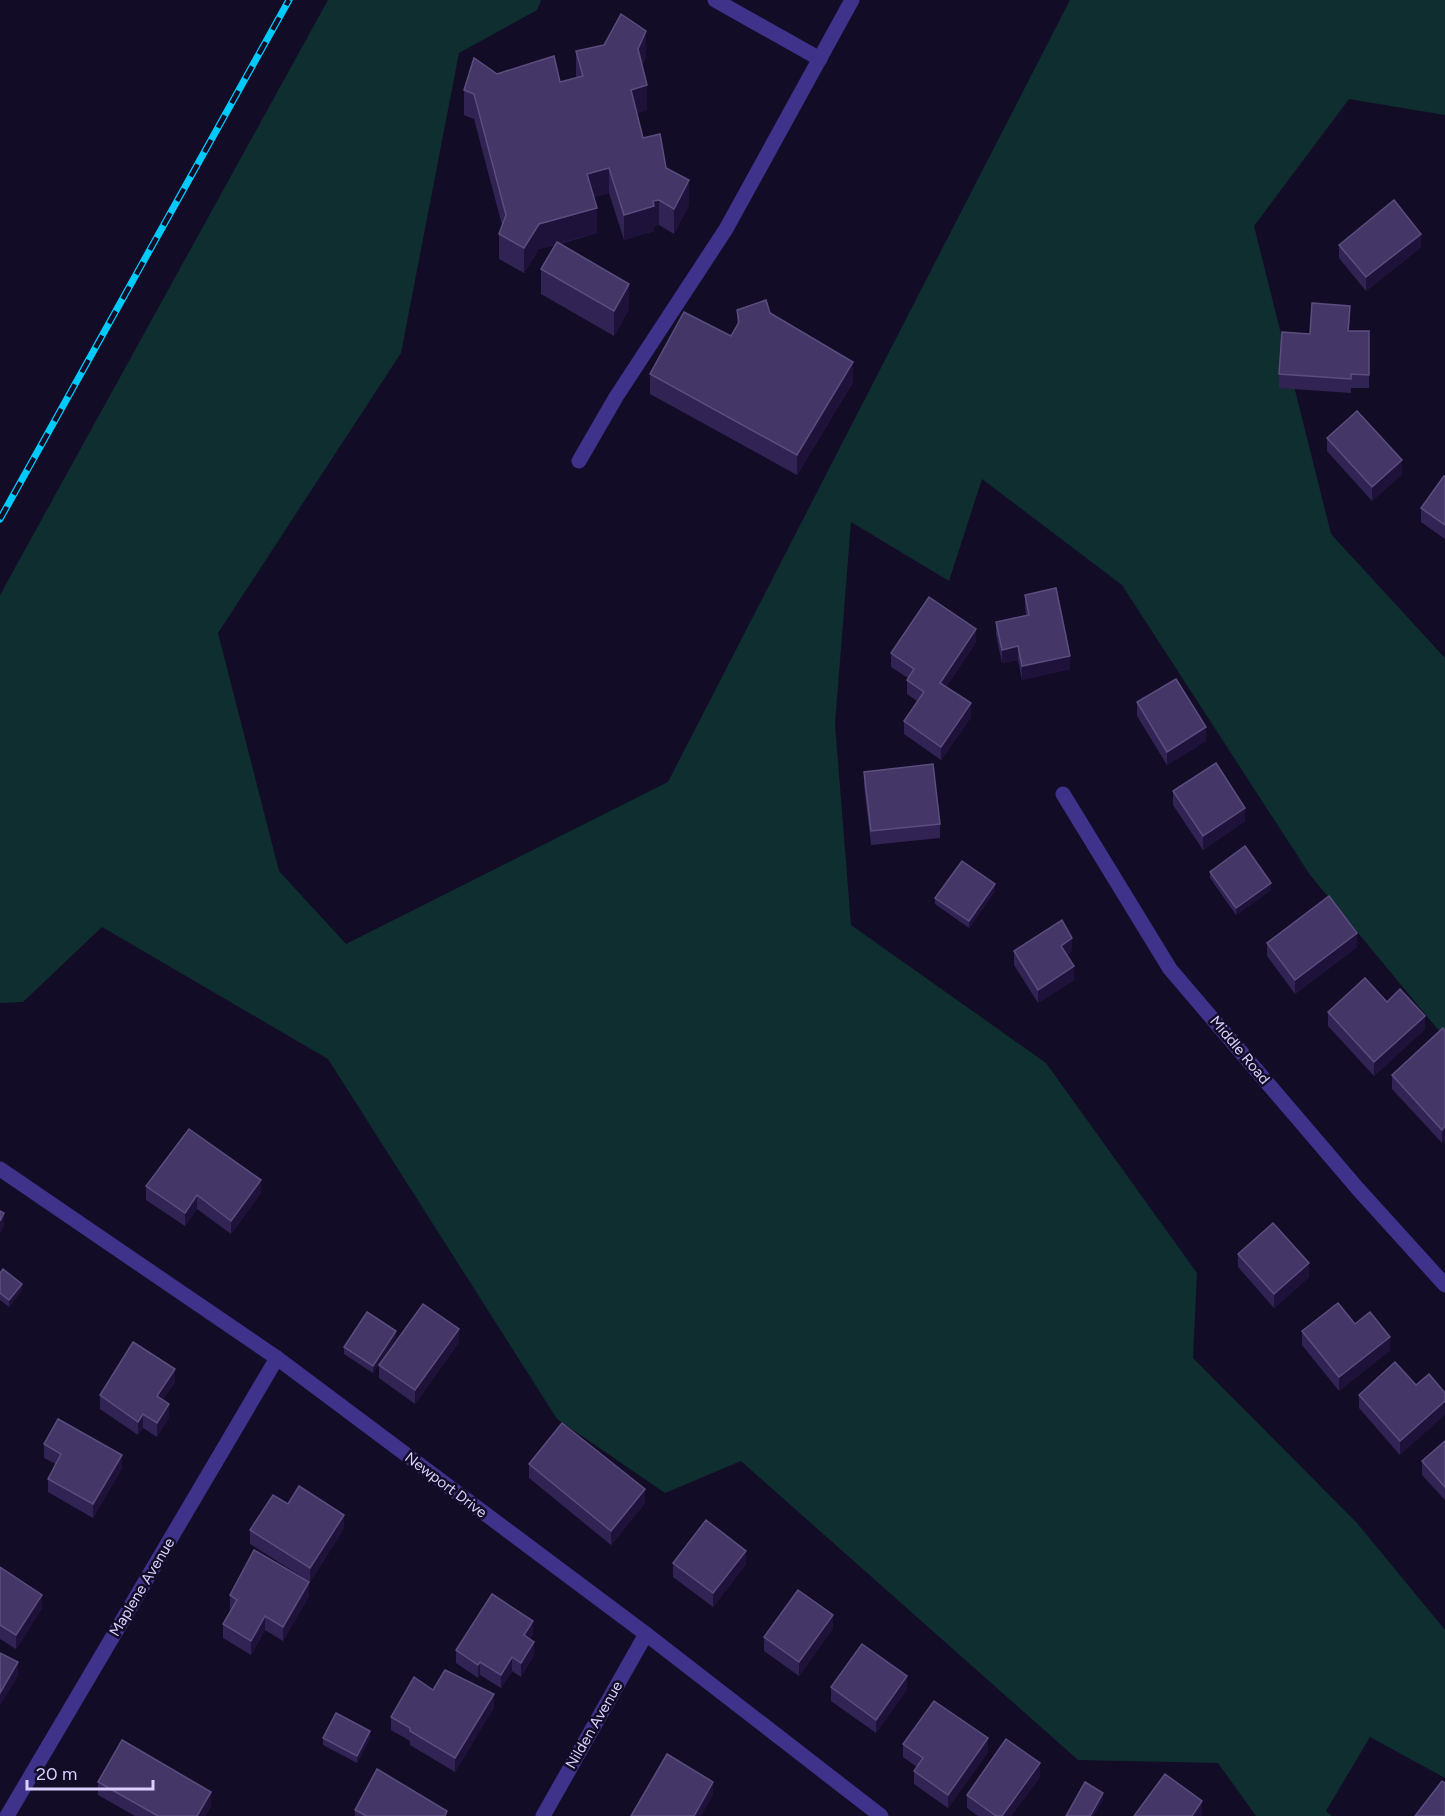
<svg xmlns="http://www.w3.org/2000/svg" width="1445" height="1816" viewBox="0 0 1445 1816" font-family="Figtree,sans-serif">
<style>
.green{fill:#0e2e30}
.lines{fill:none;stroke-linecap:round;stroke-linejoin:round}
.minor{stroke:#3e328a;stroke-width:15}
.rail-casing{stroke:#00cafc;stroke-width:7}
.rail{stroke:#130c26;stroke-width:4.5;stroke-dasharray:14;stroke-linecap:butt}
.wall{fill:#322355}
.shaded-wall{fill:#1e123a}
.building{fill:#443667;stroke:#5b4e7f;stroke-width:1.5}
.labels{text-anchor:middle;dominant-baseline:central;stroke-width:5;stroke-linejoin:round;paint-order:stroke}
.street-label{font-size:15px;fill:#dad1ff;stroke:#130c26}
</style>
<rect width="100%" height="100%" fill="#130c26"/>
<!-- green -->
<polygon class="green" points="328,0 541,0 537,10 459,53 401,353 218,633 279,871 346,944 668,782 1070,0 1445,0 1445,115 1349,99 1254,226 1331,534 1445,658 1445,1038 1310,875 1122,585 982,479 949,581 851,522 835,724 851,925 1046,1063 1197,1273 1193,1358 1357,1523 1445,1630 1445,1778 1370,1737 1326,1811 1332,1816 1256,1816 1218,1763 1078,1760 741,1461 665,1493 557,1419 328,1059 102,927 23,1002 0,1003 0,595"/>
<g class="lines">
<!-- minor -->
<g class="minor">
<polyline points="715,0 820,59"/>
<polyline points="579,461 616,397 726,229 852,0"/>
<polyline points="1063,794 1170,969 1358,1189 1445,1285"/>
<polyline points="0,1169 277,1358 646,1634 881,1816"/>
<polyline points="7,1816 277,1358"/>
<polyline points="543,1816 646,1634"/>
</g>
<!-- rail casing -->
<g class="rail-casing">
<polyline id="rail" points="0,519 289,0"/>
</g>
<!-- rail -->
<use href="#rail" class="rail"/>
</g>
<!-- wall -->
<g class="wall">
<polygon points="576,51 646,56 642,65 647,110 637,113 643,138 666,168 689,205 674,234 659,225 654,226 654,231 624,240 609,193 594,197 597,233 560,244 629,309 614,336 541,294 541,269 555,245 539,249 524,273 499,259 499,234 502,225 474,119 464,115 464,90 497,74 560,82 576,78"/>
<polygon points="1339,245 1421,247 1366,291 1339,258"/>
<polygon points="737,310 770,313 853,382 797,475 650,394 650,374 731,336 737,326"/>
<polygon points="1350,319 1349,331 1369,331 1369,388 1351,388 1351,393 1279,388 1279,374 1310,334"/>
<polygon points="1327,438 1402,474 1372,501 1327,451"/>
<polygon points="1445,477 1445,539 1421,522 1421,508"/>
<polygon points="1025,595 1070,669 1022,680 1018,660 1002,663 996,635 996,622 1026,615 1025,608"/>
<polygon points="976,642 946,687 971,717 941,760 904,734 904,721 917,701 907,694 907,680 908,678 891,667 891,653"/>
<polygon points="1137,702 1206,741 1167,765 1137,716"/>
<polygon points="864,772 940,824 940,838 871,845 864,786"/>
<polygon points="1173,791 1245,821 1203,850 1173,805"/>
<polygon points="1210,872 1271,890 1236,915 1210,878"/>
<polygon points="995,891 969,928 935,904 935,898"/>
<polygon points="1267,943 1357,947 1295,994 1267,956"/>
<polygon points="1014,951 1072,951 1067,955 1074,980 1038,1003 1014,965"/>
<polygon points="1387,1002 1425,1029 1374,1076 1328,1026 1328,1012"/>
<polygon points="1445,1031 1442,1143 1392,1089 1392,1075"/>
<polygon points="146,1186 261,1193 231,1234 197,1209 185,1226 146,1200"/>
<polygon points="1238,1254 1309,1277 1274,1308 1238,1267"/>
<polygon points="0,1273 22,1290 9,1307 0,1300"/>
<polygon points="1355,1324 1390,1350 1339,1391 1302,1345 1302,1331"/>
<polygon points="396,1338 373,1373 344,1354 344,1347"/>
<polygon points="459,1342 415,1404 379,1378 379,1365"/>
<polygon points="175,1382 163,1400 169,1417 157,1437 143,1428 138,1435 100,1409 100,1395"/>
<polygon points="1416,1385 1400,1455 1359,1408 1359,1395"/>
<polygon points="1445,1441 1445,1500 1422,1475 1422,1461"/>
<polygon points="44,1444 122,1468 93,1518 48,1492 48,1479 56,1464 44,1458"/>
<polygon points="529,1464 645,1503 611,1545 529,1478"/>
<polygon points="344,1528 310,1582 250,1544 250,1530"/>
<polygon points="673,1563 746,1564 713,1607 673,1577"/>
<polygon points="0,1567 42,1608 16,1649 0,1639"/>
<polygon points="230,1595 309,1596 283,1641 265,1630 251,1655 223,1638 223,1624 231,1610 230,1609"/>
<polygon points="833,1628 799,1676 764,1651 764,1637"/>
<polygon points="533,1634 530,1639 534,1655 521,1677 512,1671 501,1688 480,1675 478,1678 456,1663 456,1650"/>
<polygon points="831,1687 907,1689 876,1733 831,1701"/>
<polygon points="433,1690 494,1707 455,1772 410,1745 410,1741 391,1730 391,1717"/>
<polygon points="323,1738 370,1738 357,1763 323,1745"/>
<polygon points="903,1744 988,1752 948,1808 914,1784 914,1771 917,1767 903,1757"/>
<polygon points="1040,1777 1011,1816 978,1816 967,1808 967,1795"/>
<polygon points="98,1782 211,1806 205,1816 135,1816 98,1795"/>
<polygon points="355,1810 447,1816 355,1816"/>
</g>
<!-- shaded-wall -->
<g class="shaded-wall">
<polygon points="646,31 646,56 638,74 638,49"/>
<polygon points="647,85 647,110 631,115 631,90"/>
<polygon points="609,168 609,193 587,199 587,174"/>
<polygon points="689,180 689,205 674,234 674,209"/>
<polygon points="659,200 659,225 654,226 654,231 624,240 624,215 653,201"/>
<polygon points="597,208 597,233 539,249 524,273 524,248 539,224"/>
<polygon points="1421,234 1421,247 1366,291 1366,277"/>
<polygon points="629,284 629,309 614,336 614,311"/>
<polygon points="853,362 853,382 797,475 797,455"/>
<polygon points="1402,460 1402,474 1372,501 1372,487"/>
<polygon points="976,629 976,642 940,696 940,683"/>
<polygon points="1018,646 1018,660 1002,663 1002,650"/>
<polygon points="1070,656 1070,669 1022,680 1022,666"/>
<polygon points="971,703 971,717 941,760 941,747"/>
<polygon points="1206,727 1206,741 1167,765 1167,752"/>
<polygon points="1245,808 1245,821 1203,850 1203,836"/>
<polygon points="1271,883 1271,890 1236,915 1236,908"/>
<polygon points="995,884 995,891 969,928 969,921"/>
<polygon points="1357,933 1357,947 1295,994 1295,980"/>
<polygon points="1072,938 1072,951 1061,959 1061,946"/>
<polygon points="1074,966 1074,980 1038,1003 1038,990"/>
<polygon points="1425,1016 1425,1029 1374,1076 1374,1062"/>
<polygon points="1445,1126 1445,1140 1442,1143 1442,1130"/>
<polygon points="261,1180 261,1193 231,1234 231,1221"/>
<polygon points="197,1195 197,1209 185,1226 185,1213"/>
<polygon points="4,1213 4,1227 0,1234 0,1221"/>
<polygon points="1309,1263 1309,1277 1274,1308 1274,1294"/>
<polygon points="22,1284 22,1290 9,1307 9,1300"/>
<polygon points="459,1329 459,1342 415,1404 415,1390"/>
<polygon points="396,1331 396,1338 373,1373 373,1366"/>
<polygon points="1390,1337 1390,1350 1339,1391 1339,1377"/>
<polygon points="175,1369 175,1382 157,1410 157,1396"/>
<polygon points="1445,1401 1445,1415 1400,1455 1400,1441"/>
<polygon points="169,1404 169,1417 157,1437 157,1423"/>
<polygon points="143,1414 143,1428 138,1435 138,1422"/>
<polygon points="122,1455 122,1468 93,1518 93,1504"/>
<polygon points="645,1489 645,1503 611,1545 611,1531"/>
<polygon points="344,1515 344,1528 310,1582 310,1568"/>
<polygon points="746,1551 746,1564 713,1607 713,1593"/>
<polygon points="309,1582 309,1596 283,1641 283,1627"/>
<polygon points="42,1595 42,1608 16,1649 16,1635"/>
<polygon points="833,1615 833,1628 799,1676 799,1662"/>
<polygon points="265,1616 265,1630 251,1655 251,1641"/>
<polygon points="533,1621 533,1634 524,1649 524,1635"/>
<polygon points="534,1642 534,1655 521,1677 521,1663"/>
<polygon points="512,1657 512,1671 501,1688 501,1675"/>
<polygon points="18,1662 18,1676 0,1706 0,1693"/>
<polygon points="480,1662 480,1675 478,1678 478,1665"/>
<polygon points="907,1676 907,1689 876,1733 876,1720"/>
<polygon points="494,1694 494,1707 455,1772 455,1758"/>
<polygon points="370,1731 370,1738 357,1763 357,1756"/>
<polygon points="988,1738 988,1752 948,1808 948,1795"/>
<polygon points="1040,1763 1040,1777 1011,1816 1002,1816"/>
<polygon points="713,1782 713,1795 701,1816 694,1816"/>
<polygon points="211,1792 211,1806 205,1816 197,1816"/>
<polygon points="1103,1793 1103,1800 1094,1816 1090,1816"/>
<polygon points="1202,1801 1202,1816 1192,1816"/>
</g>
<!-- building -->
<g class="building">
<polygon points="621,14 646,31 638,49 647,85 631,90 643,138 660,134 666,168 689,180 674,209 659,200 653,201 654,206 624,215 609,168 587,174 597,208 539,224 524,248 499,234 506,215 474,94 464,90 474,58 497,74 554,56 560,82 583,76 576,51 604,45"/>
<polygon points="1394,200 1421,234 1366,277 1339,245"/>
<polygon points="557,242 629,284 614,311 541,269"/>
<polygon points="766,300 770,313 853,362 797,455 650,374 684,312 731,336 739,322 737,310"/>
<polygon points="1312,303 1350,306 1348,331 1369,331 1369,375 1351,374 1351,379 1279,374 1282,332 1310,334"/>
<polygon points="1357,411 1402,460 1372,487 1327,438"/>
<polygon points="1444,476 1445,477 1445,525 1421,508"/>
<polygon points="1056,588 1070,656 1022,666 1018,646 1002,650 996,622 1029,615 1025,595"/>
<polygon points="929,597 976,629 940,683 971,703 941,747 904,721 924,692 907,680 914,669 891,653"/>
<polygon points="1176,679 1206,727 1167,752 1137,702"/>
<polygon points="1216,763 1245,808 1203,836 1173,791"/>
<polygon points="933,764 940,824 871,831 864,772"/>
<polygon points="1245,846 1271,883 1236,908 1210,872"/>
<polygon points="962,861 995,884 969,921 935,898"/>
<polygon points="1329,896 1357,933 1295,980 1267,943"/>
<polygon points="1062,920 1072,938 1061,946 1074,966 1038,990 1014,951"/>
<polygon points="1365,978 1387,1002 1400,989 1425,1016 1374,1062 1328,1012"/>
<polygon points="1443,1028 1445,1031 1445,1126 1442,1130 1392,1075"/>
<polygon points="189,1129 261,1180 231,1221 197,1195 185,1213 146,1186"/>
<polygon points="0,1211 4,1213 0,1221"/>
<polygon points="1273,1223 1309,1263 1274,1294 1238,1254"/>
<polygon points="3,1269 22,1284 9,1300 0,1293 0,1273"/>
<polygon points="1338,1303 1355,1324 1370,1312 1390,1337 1339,1377 1302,1331"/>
<polygon points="423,1304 459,1329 415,1390 379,1365"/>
<polygon points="367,1312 396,1331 373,1366 344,1347"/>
<polygon points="133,1342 175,1369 157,1396 169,1404 157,1423 143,1414 138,1422 100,1395"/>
<polygon points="1395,1362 1416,1385 1429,1374 1445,1393 1445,1401 1400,1441 1359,1395"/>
<polygon points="58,1419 122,1455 93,1504 48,1479 61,1454 44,1444"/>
<polygon points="562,1423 645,1489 611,1531 529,1464"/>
<polygon points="1445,1441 1445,1487 1422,1461"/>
<polygon points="299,1486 344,1515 310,1568 250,1530 273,1495 288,1504"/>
<polygon points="706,1520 746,1551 713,1593 673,1563"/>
<polygon points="254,1550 309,1582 283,1627 265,1616 251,1641 223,1624 237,1600 230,1595"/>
<polygon points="0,1567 42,1595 16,1635 0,1625"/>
<polygon points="798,1590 833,1615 799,1662 764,1637"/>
<polygon points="492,1594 533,1621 524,1635 534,1642 521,1663 512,1657 501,1675 480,1662 478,1665 456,1650"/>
<polygon points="862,1644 907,1676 876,1720 831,1687"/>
<polygon points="0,1653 18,1662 0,1693"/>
<polygon points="445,1670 494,1694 455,1758 410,1731 410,1728 391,1717 414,1677 433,1690"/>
<polygon points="934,1701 988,1738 948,1795 914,1771 923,1758 903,1744"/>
<polygon points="336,1713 370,1731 357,1756 323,1738"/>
<polygon points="1006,1739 1040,1763 1002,1816 996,1816 967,1795"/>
<polygon points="122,1740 211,1792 197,1816 158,1816 98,1782"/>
<polygon points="667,1754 713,1782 694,1816 631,1816"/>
<polygon points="377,1769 447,1811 445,1816 364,1816 365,1815 355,1810"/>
<polygon points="1165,1774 1202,1801 1192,1816 1134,1816"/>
<polygon points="1442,1781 1445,1783 1445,1816 1415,1816"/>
<polygon points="1085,1782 1103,1793 1090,1816 1066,1816"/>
</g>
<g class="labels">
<!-- street labels -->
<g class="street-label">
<text transform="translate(1240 1050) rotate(50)">Middle Road</text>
<text transform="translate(446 1485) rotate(37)">Newport Drive</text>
<text transform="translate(142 1587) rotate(-59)">Maplene Avenue</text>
<text transform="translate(594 1725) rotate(-60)">Nilden Avenue</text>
</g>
</g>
<!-- scale -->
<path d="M27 1780v9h126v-9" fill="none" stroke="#dad1ff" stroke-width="3"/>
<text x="36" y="1780" font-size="18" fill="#dad1ff" stroke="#130c26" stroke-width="4.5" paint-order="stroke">20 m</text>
</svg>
